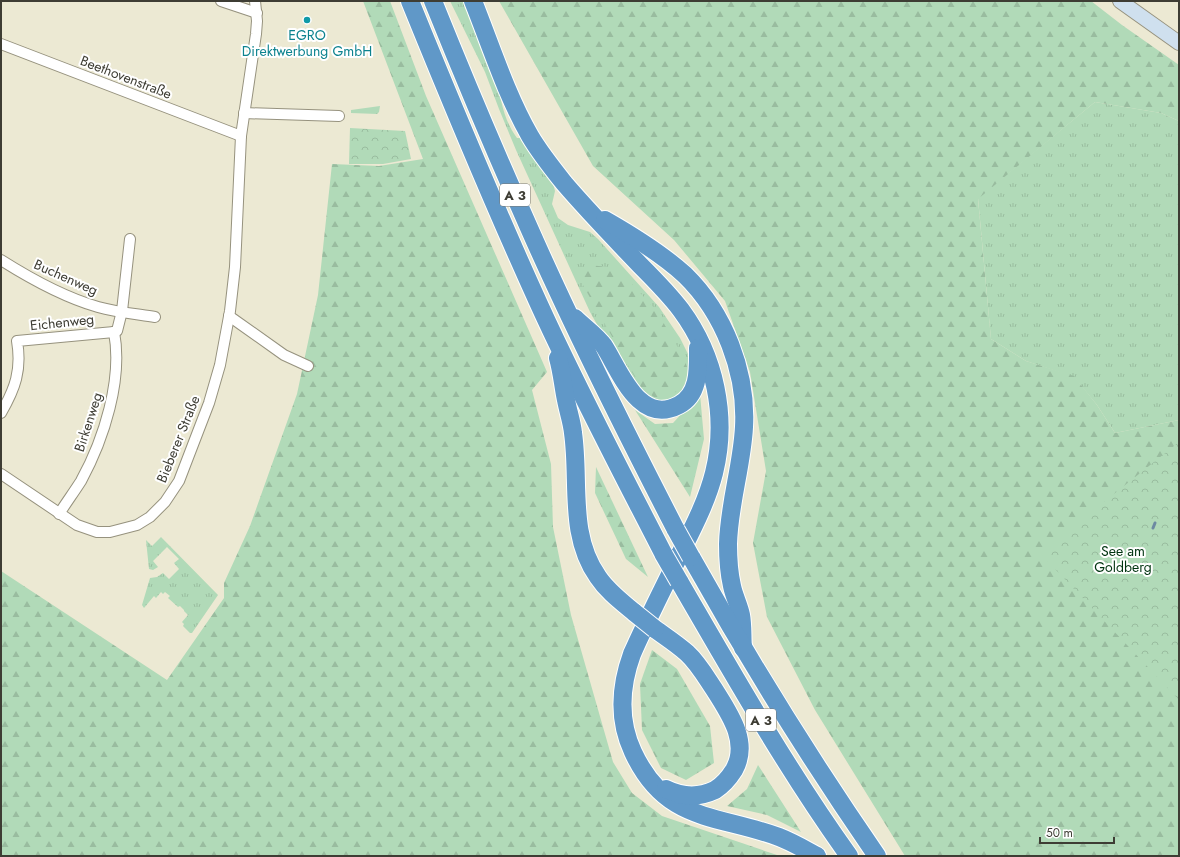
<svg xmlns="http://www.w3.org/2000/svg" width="1180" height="857" viewBox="0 0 1180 857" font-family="Jost,sans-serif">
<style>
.grass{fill:url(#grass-tufts)}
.forest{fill:url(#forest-firs)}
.park{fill:url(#park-crowns)}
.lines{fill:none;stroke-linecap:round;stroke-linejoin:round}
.stream{stroke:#6d8aa2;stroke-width:3}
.street-casing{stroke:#96927e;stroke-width:12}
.secondary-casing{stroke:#96927e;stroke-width:16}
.highway-casing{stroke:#fff;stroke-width:20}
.street{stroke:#fff;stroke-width:10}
.secondary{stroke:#cfe0ee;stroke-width:14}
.highway{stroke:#6098c8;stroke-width:18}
.highway-bridge-casing{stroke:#fff;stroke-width:20;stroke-linecap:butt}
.highway-bridge{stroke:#6098c8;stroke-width:18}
.culture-dot{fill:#0f9aa8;stroke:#fff;stroke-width:1.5}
.labels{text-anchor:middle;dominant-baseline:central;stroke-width:4;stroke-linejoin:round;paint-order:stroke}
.shield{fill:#fff;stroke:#787771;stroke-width:1}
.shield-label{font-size:13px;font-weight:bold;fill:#3e3d34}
.culture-label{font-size:14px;fill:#0d838f;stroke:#fff}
.street-label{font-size:14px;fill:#3e3d34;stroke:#fff}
.park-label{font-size:14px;fill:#003410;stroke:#fff}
</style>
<defs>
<pattern id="grass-tufts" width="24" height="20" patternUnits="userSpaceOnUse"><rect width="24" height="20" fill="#b1dab8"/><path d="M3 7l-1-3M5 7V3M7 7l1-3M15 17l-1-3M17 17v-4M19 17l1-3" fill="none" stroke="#99bc9f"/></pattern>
<pattern id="forest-firs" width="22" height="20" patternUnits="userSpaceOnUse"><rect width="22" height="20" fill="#b1dab8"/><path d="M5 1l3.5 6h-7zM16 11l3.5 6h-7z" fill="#99bc9f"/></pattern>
<pattern id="park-crowns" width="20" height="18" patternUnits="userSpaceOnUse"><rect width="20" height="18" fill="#b1dab8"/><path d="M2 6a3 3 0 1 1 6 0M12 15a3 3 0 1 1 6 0" fill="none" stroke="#99bc9f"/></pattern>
</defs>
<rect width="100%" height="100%" fill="#ece9d3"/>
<!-- grass -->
<g class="grass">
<path d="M450,1H466C475,25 486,48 494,73C502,97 501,116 517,138H522L552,181L554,187L555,191L552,204L558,218L568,225L590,232L598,239L659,307L680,338L688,354L693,371L690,386L671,403L645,399L599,328L590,312L516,150L499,109L485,72Z"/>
<polygon points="1095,102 1161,113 1179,121 1179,420 1115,433 1097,405 1074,377 1026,361 991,339 978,198"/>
<polygon points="380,106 379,112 377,114 351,113 351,110"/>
<polygon points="161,537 218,595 192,633 190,633 183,626 184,624 182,622 188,615 184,611 184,610 180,606 178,607 168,598 170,596 165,592 163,594 161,592 156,598 154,596 144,608 142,605 150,578 157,577 163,573 169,579 179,569 174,563 179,559 167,547 153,561 158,567 153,570 149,569 146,540 152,546"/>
</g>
<!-- forest -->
<g class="forest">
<polygon points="363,1 390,1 426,96 547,372 532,390 551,464 553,527 571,615 613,762 632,793 662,816 780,856 1,856 1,571 167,680 224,598 224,583 250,526 297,394 318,295 332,164 379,166 423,159"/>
<polygon points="499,1 1091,1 1122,25 1179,65 1179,121 1161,113 1095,102 978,199 991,339 1026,361 1074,376 1097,405 1115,433 1179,420 1179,856 905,856 815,710 767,617 753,543 766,471 750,372 725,301 674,240 593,166"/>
<polygon points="589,265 617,268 656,310 684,358 689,373 681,388 669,397 657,399 641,388 579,278"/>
<polygon points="700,394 704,439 690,497 635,410 655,424 673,423"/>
<polygon points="596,467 648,577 626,559 595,493"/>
<polygon points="652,650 677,669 710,726 714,763 686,780 661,768 642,730 640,684"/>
<polygon points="758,765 801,832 767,815 727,806 747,789"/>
</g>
<!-- park -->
<g class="park">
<polygon points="350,128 405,131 411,159 383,164 349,164"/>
<polygon points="1179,442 1179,700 1040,553"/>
</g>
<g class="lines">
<!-- stream -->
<polyline class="stream" points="1153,528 1155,523"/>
<!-- street casing -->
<g class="street-casing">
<g id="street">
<polyline points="221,1 257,13"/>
<polyline points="1,44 241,136"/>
<polyline points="244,113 339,116"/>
<path d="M1,260C31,279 63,297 98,307C116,312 136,314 155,317"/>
<polyline points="229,316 284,355 308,366"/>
<polyline points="114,332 117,331 122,311 130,239"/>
<path d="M1,413C15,389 22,370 17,341L114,332"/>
<polyline points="1,474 77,525 97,532 110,532 137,525 150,517 165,502 179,481 209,403 220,365 230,311 235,267 241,136 256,34 257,21 255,1"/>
<path d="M59,514C66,503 74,492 81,481C104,439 123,379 114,332"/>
</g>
</g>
<!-- secondary casing -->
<g class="secondary-casing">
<polyline id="secondary" points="1120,1 1179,43"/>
</g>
<!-- highway casing -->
<g class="highway-casing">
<g id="highway">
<path d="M410,1C451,102 493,203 538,302C577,388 621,471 664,555"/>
<path d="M433,1C464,78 496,154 530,230C575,332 625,431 676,530"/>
<path d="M473,1C491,46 506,94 530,136C540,153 552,168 564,183C588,211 614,238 640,265C654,279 669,294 681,310C715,356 728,417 714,473C707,501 693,528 680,554C664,587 647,620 632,654C620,687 618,720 633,752C666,823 716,814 779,837C792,842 804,849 817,856"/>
<path d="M605,220C633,236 661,253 685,275C724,313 747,372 744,427C742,466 729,504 728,544C728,558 729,573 732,586C734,596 739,605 741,615C743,626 742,637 743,648"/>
<path d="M575,318C584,327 597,336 604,346C620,371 639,426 679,405C700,394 698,368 698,348"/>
<path d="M558,358C562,372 563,386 566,400C568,411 572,422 573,433C580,481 568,535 598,577C608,592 622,602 635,613"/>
<path d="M691,557C748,659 810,759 877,856"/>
<path d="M679,581C733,674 786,768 849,856"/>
<path d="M655,629C666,637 677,644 687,653C698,663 706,677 714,689C729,713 750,742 734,770C729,778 723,785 715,790C698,798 682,797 666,789"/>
</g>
</g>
<!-- street -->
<use href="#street" class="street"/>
<!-- secondary -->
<use href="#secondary" class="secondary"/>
<!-- highway -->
<use href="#highway" class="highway"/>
<!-- highway-bridge casing -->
<g class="highway-bridge-casing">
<g id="highway-bridge">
<polyline points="676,530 691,557"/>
<polyline points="664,555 679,581"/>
<polyline points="635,613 655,629"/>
</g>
</g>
<!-- highway-bridge -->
<use href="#highway-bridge" class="highway-bridge"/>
</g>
<!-- markers -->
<circle class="culture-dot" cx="307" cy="20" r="4"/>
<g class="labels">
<!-- shield labels -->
<g class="shield">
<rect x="500" y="184" width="30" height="22" rx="3"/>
<rect x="746" y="709" width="30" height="22" rx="3"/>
</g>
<g class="shield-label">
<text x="515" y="195">A 3</text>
<text x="761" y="720">A 3</text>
</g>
<!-- culture labels -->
<g class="culture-label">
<text x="307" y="35">EGRO<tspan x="307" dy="16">Direktwerbung GmbH</tspan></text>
</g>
<!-- street labels -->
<g class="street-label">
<text transform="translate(126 77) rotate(21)">Beethovenstraße</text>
<text transform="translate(66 277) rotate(24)">Buchenweg</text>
<text transform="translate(62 322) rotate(-6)">Eichenweg</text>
<text transform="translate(88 422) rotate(-72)">Birkenweg</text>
<text transform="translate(178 439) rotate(-68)">Bieberer Straße</text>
</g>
<!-- park labels -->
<g class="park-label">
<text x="1123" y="551">See am<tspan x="1123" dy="16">Goldberg</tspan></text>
</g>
</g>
<!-- border -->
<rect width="1180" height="857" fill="none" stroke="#3e3d34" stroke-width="4"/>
<!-- scale -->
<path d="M1040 837v6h74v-6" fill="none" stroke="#3e3d34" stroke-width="2"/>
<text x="1046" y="837" font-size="12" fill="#3e3d34" stroke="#ffffff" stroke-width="3" paint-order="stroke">50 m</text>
</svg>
